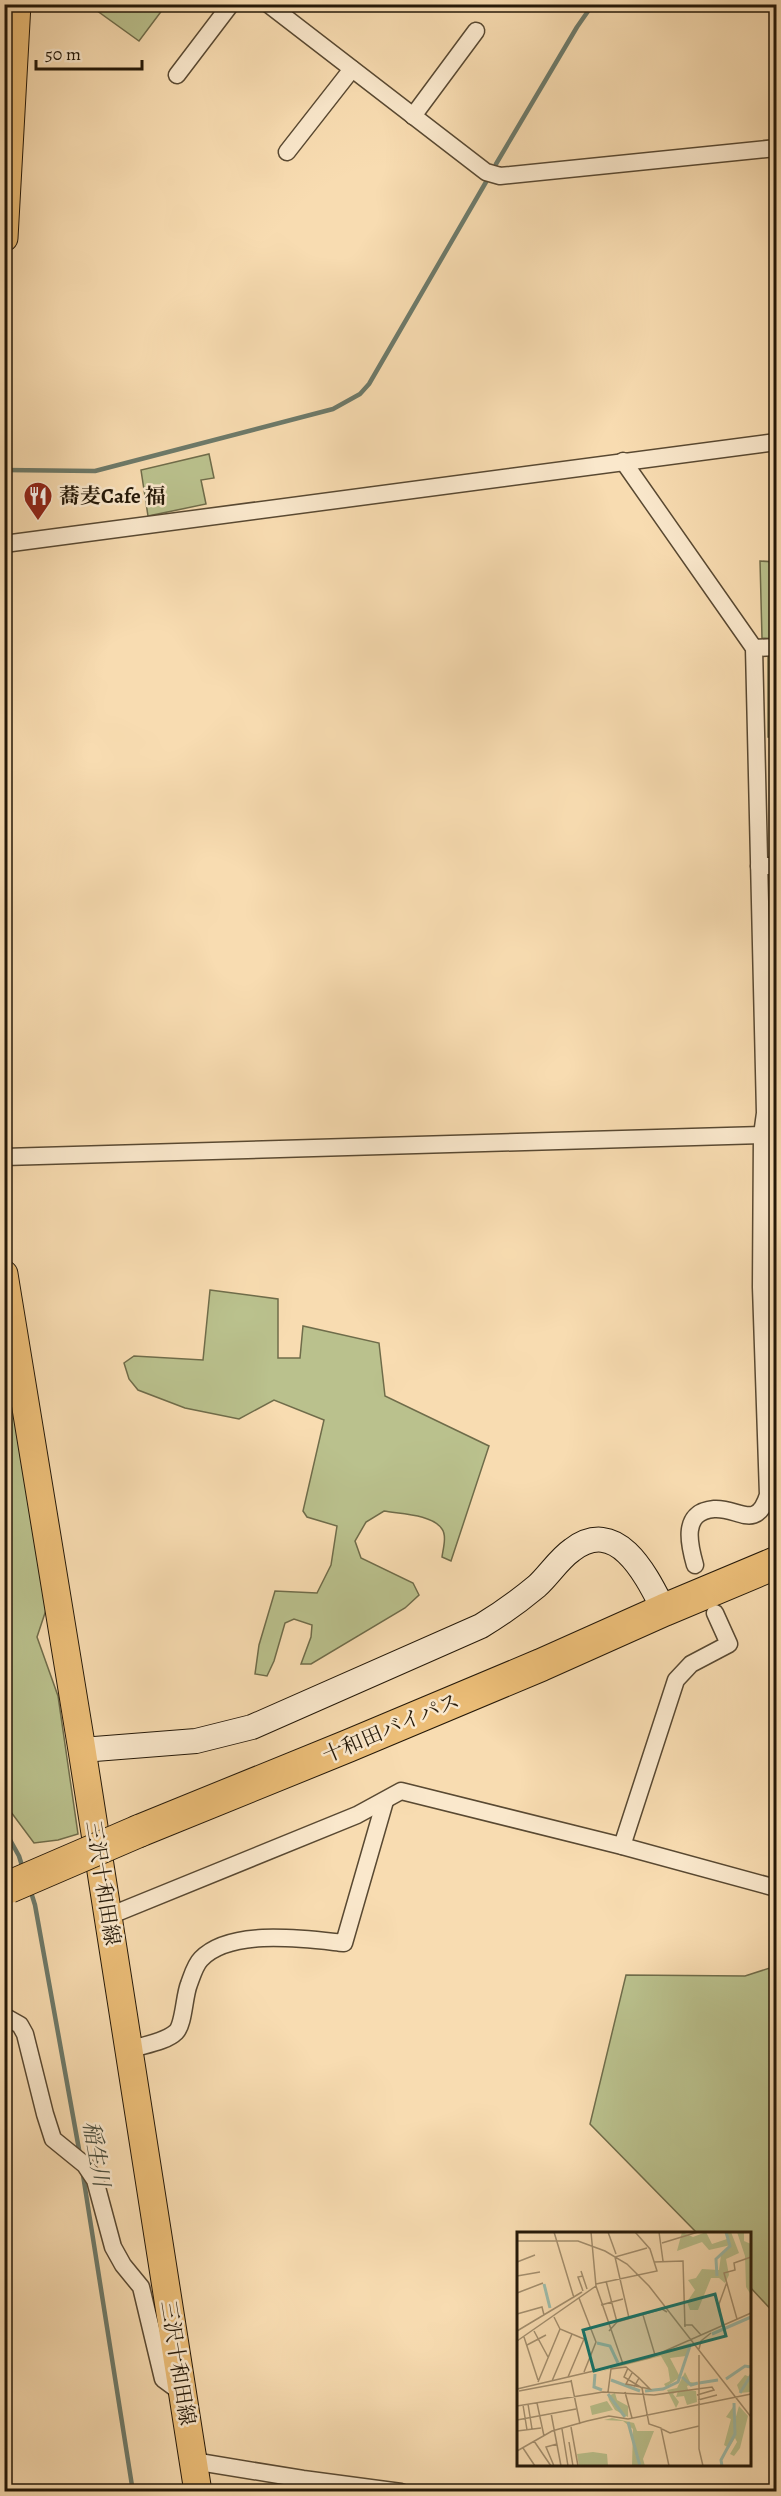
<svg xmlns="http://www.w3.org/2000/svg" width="781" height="2496" viewBox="0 0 781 2496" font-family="Alegreya,'Noto Serif JP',serif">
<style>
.green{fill:#bac18d;stroke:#6f6c4a;stroke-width:1.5}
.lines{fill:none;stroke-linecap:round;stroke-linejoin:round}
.stream{stroke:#6d7a6a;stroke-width:4.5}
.street-casing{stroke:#594932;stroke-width:19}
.secondary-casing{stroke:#241808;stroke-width:26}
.primary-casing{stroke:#241808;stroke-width:29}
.highway-casing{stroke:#241808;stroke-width:34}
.street{stroke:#fae8cc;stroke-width:16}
.secondary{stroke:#fae8cc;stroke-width:24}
.primary{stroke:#ecbe78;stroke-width:27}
.highway{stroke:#ecbe78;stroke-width:32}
.highway-bridge-casing{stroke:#241808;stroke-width:34;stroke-linecap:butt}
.highway-bridge{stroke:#ecbe78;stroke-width:32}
.labels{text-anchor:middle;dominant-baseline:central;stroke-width:5;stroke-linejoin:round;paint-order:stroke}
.poi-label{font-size:21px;font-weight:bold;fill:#241808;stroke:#fae8cc;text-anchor:start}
.street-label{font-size:21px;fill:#241808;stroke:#fae8cc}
.water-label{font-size:22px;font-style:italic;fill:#4e5141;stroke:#fae8cc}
.inset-river{fill:none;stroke:#9dbcab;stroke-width:3}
.inset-road{fill:none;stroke:#a38e6d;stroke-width:1.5}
.view{fill:#0f766e;fill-opacity:0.15;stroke:#0f766e;stroke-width:3}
.inset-edge{fill:none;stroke:#241808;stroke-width:3}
</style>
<rect width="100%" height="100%" fill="#f8dcb1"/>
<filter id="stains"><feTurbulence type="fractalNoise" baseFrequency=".00333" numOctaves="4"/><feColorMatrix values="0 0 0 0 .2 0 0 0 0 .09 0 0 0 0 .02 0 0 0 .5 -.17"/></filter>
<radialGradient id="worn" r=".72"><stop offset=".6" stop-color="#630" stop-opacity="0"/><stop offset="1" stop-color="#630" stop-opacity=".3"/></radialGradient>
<!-- green -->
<g class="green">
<polygon points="89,5 166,5 139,41"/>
<polygon points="209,454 214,478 201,480 206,504 148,516 141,470"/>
<polygon points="760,561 776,562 776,639 762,638"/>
<rect x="768" y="657" width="8" height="80"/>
<path d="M210,1290L278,1299V1358H300L303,1326L379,1343L385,1396L489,1446L451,1561L442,1557C443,1549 447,1536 442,1529C432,1514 400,1514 384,1511L366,1522L355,1541L361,1558L413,1583L419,1595L405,1608L311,1664H301L311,1637L312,1625L294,1619L285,1623L274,1661L267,1676L255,1674L259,1645L275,1591L317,1593L331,1565L337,1526L307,1517L303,1511L324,1420L274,1400L239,1419L185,1408L138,1390L129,1379L124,1363L134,1356L203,1360Z"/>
<polygon points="4,1352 46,1610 37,1637 58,1696 78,1834 58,1840 34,1843 5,1804"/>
<polygon points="776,1966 776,2315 750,2287 750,2234 697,2233 590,2124 626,1975 745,1976"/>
</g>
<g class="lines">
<!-- stream -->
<g class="stream">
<polyline points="496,164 577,27 593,4"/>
<polyline points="4,470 95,471 333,409 360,394 369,384 486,182"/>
<polyline points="4,1829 19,1856 23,1869"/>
<polyline points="30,1889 35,1905 80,2155"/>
<polyline points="83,2175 133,2492"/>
</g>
<!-- street casing -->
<g class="street-casing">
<g id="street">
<polyline points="268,4 486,172 500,176 776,148"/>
<polyline points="177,75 231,4"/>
<polyline points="413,116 476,31"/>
<polyline points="287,152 352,69"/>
<path d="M623,461L754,648L765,1113L762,1135L761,1287L768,1495C756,1532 738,1507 714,1509C681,1512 689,1544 695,1565"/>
<polyline points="4,544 776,442"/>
<polyline points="754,648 776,647"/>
<polyline points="759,866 776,866"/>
<polyline points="4,1157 762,1135"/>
<polyline points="622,1846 676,1680 691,1664 729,1644 715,1613"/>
<polyline points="109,1916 357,1815 401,1791 622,1846 776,1888"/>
<polyline points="4,2016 20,2025 25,2034 45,2114 53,2139 85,2165 95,2180 113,2247 123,2265 141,2287 163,2379 182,2393"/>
<path d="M129,2050C143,2045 166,2042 176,2032C184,2024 184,1996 189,1984C192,1976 195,1965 201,1959C231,1928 305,1939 344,1943L385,1801"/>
<polyline points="193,2461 303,2479 401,2492"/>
</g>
</g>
<!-- secondary casing -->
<g class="secondary-casing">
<path id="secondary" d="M82,1750L196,1741L252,1727L481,1626C501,1614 519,1601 537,1586C549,1575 559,1559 572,1550C618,1515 647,1577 664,1610"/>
</g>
<!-- primary casing -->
<g class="primary-casing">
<g id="primary">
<polyline points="4,238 17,4"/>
<polyline points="4,1274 82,1750 198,2492"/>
</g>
</g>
<!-- highway casing -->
<g class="highway-casing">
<polyline id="highway" points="139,1831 348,1746 541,1665 664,1610 776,1563"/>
</g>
<!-- street -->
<use href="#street" class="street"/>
<!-- secondary -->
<use href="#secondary" class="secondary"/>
<!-- primary -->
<use href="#primary" class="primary"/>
<!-- highway -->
<use href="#highway" class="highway"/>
<!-- highway-bridge casing -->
<g class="highway-bridge-casing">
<polyline id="highway-bridge" points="9,1887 139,1831"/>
</g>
<!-- highway-bridge -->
<use href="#highway-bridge" class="highway-bridge"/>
</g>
<!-- icons -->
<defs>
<g id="restaurant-pin" transform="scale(1.5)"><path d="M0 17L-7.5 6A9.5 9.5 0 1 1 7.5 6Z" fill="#8f2418" stroke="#fae8cc"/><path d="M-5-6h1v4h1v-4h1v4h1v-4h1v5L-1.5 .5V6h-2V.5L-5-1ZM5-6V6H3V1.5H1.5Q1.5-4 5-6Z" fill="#fff"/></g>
</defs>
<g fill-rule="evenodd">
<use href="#restaurant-pin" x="38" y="496"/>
</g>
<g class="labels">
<!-- poi labels -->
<g class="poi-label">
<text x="59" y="496">蕎麦Cafe 福</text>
</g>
<!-- street labels -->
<g class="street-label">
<text transform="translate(391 1728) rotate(-23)">十和田バイパス</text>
<text transform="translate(103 1883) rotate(81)">三沢十和田線</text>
<text transform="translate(178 2363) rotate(81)">三沢十和田線</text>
</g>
<!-- water labels -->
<g class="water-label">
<text transform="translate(96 2154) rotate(80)">稲生川</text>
</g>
</g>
<!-- overview -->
<g transform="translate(517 2232)">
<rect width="234" height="234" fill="#f8dcb1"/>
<path d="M165,0L176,5L189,0L195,12L210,7V0H214L222,21L209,27L212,43L208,51L202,46H194L181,78H173L170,70L178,58L171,48L179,46L185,37L202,38L204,23L214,13L192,18L185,10L160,19ZM220,0H227V9L234,12V63L229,55L228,24ZM174,111L169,124L153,126L163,145L149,155L147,152L153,149L151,136L144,124L82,140ZM234,127V150L233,160L223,161L220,153L228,143L233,145ZM168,140L173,150L180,151L170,154L171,158L179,159L180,170L170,173L167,164L159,165L161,159L156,162L162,170L159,176L150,158L160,156ZM98,161L100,168L111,174V185L98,178L92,168L91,164ZM90,169L96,178L75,183L73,174ZM218,172V188L222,174L231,184L223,216L217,224L213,222L220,210L218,206L212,216L207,213L214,187L209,185ZM95,186L117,191L120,199H137L126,227L128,234H115L116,197L106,189L87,188ZM76,220L90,222L91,234H62L60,222Z" fill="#bac18d"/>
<path class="inset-river" d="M200,44L199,27L213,14L209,0M27,52L33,76M195,102L234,85M80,111L93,114L101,131M78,142L77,155L85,158M165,145L174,153L181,151M209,147L228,134L234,135M94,148L123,159M182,151L201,148M128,159L146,157L161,150L173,114M223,161L234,143M91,162L108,185M111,190L123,234M205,234L204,228L218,202L217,171"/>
<path class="inset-road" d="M37,0L57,66M74,0L79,54L106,132M91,0L99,22M142,0L146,29M0,9H61L88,19L110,32L132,54L234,185M145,11L181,0M0,30L18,23M137,30L166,29L168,95M64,39L70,57M0,44L23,40M66,44L61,45L66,59M89,49L100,90M79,52L140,39L133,17L118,0M0,61L26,51M62,66L79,110L67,140M84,73L106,67M0,82L25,75L27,83M126,83L138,123M37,85L43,97L67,107L51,145M112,86L98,25L130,16M220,87L207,41L218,38L217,31L234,25M167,93H175L184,103M205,94L202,72L210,50M0,99L65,60M17,99L31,125M92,99L100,90L145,77L150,80M7,105L21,148M0,109L79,54M10,113L29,103M182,117L184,109L194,101M182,123V217L186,234M111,136L107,145L125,156M115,141L109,152L133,157L122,146M54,148L63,192M35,149L55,102M21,150L43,97M125,156L132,192L144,196L152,234M0,157L132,126L234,81M180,157L195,155L197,158L180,163M2,159L55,149M91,160L94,137L109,135L122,146L117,155M108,160L115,186M181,168L200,163M20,171L27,204M11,172L15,197M6,173L10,198M0,174L86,160L137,163L180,157M34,181L44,234M0,188L59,177M54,195L61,234M45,197L51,234M145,197L153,201L182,194M0,199L24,196M17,209L34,234M52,210L56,234M6,216L18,234M0,219L35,199L70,189L92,184L111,187L234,162M37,234L29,215L40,212"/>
<path class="view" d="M198,62L209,104L77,139L66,98Z"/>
<rect width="234" height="234" class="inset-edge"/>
</g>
<!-- margin -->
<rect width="781" height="2496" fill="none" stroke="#f8dcb1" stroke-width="24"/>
<rect x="6" y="6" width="769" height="2484" fill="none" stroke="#241808" stroke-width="3"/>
<rect x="12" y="12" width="757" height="2472" fill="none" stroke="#241808" stroke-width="1.5"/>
<!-- scale -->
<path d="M36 60v9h106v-9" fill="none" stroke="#241808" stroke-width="3"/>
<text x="45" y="60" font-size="18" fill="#241808" stroke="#fae8cc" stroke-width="4.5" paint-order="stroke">50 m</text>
<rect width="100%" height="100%" filter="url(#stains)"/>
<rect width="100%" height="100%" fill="url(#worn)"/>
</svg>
